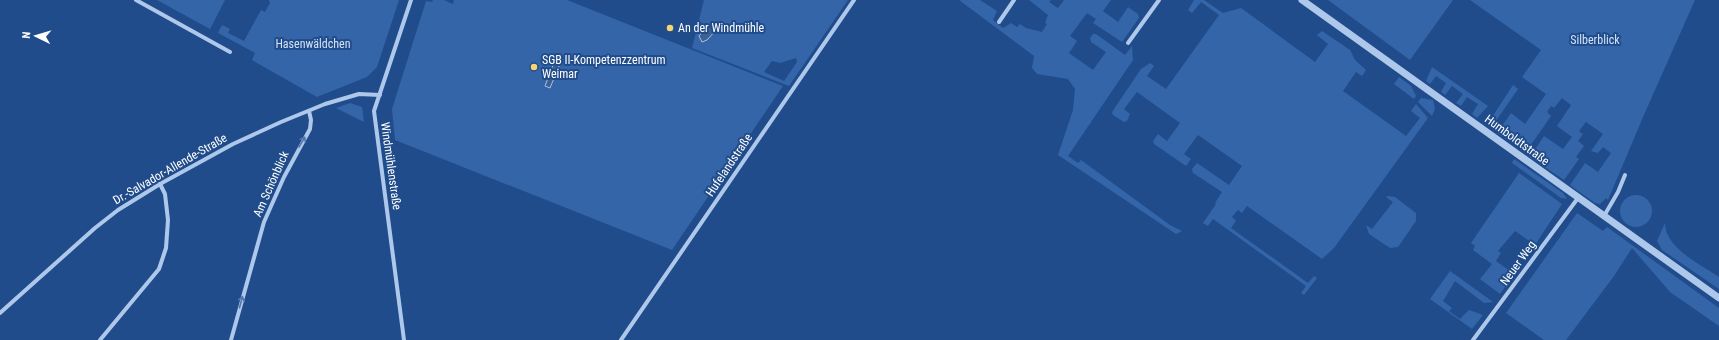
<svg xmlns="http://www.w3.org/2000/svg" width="1719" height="340" viewBox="0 0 1719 340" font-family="'Roboto Condensed',sans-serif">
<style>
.green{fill:#3465a9;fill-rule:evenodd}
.water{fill:#40608e;stroke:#a1c2ed}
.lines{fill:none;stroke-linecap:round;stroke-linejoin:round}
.minor{stroke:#aec8eb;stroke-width:4}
.tertiary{stroke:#aec8eb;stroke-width:7}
.oneway{stroke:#5277ad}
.poi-dot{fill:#f8d56e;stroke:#204c8b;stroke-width:1.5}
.labels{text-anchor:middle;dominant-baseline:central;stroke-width:4;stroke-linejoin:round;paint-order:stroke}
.poi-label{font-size:12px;fill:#fff;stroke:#204c8b;text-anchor:start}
.park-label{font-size:12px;fill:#d2e3f8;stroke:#204c8b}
.street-label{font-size:12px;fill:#fff;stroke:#204c8b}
</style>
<rect width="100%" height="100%" fill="#204c8b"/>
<!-- green -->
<g class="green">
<polygon points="157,0 225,0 210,29"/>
<polygon points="269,0 399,0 377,67 367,77 317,97 252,60 255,53 218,33 222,25 230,29 228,33 244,41 261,10 265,12 270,3"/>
<polygon points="433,0 444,0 453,4 454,0 567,0 783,86 672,250 395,140 392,109 426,1 432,2"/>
<path d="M704,0H848L789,86L692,48ZM796,58L797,62L784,81L764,72L772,61L780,63Z"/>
<polygon points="959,0 980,0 997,11 993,20 1003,28 1011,23 1017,27 1020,24 1026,28 1042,32 1047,24 1045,23 1048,15 1029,0 1051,0 1049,2 1058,8 1064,0 1111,0 1103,11 1118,22 1128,7 1138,14 1139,18 1122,42 1093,23 1096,19 1087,13 1070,36 1077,41 1069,53 1093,70 1106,52 1091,42 1090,38 1093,34 1096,34 1125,55 1132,46 1133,60 1068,156 1078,163 1081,160 1170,225 1182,231 1176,234 1058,155 1073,110 1075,89 1068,79 1037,74 1032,68 1034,56"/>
<polygon points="1194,0 1204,0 1223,13 1241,8 1315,62 1328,44 1317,35 1322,31 1350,50 1355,60 1366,70 1362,76 1356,72 1343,91 1406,136 1420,118 1411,111 1416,104 1428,118 1334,248 1322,259 1247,206 1242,213 1238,210 1232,217 1236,221 1231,228 1308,283 1314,276 1317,278 1304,295 1301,293 1306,286 1213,219 1208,226 1203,223 1216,204 1215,203 1222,192 1193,173 1192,169 1197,163 1229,185 1242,166 1198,135 1184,154 1191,159 1186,166 1154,144 1153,141 1158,134 1167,141 1180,123 1137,92 1124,109 1130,114 1127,121 1124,122 1113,115 1112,112 1141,69 1150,63 1154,66 1147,76 1166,89 1219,15 1201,2 1192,13 1188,10"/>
<polygon points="1328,0 1453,0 1410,60"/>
<polygon points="1470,0 1695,0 1643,117 1608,200 1606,198 1600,204 1595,203 1570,185 1585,163 1598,172 1611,153 1603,147 1598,153 1591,151 1603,134 1586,122 1579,131 1583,134 1578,141 1584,146 1576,157 1579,159 1564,180 1530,157 1544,136 1563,149 1572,137 1557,126 1571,105 1562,98 1554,108 1551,106 1547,112 1551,116 1526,152 1497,133 1511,113 1525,124 1546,94 1522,77 1541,50"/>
<polygon points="1432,67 1488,106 1477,118 1472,114 1478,104 1467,97 1461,106 1456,103 1463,94 1452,86 1445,95 1441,92 1446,83 1436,76 1430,84 1426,81"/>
<polygon points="1399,77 1411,86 1416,96 1414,99 1394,84"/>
<polygon points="1513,85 1518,89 1491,128 1487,125"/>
<polygon points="1421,98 1433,100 1435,109 1432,116 1418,102"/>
<polygon points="350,103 362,107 364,122 336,108"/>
<polygon points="1514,159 1563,193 1567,199 1561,198 1512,163"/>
<polygon points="1519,173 1562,204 1535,245 1515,231 1498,251 1501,253 1496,261 1514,274 1500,294 1480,279 1492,264 1473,250 1475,246 1471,243"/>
<circle cx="1636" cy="211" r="16"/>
<polygon points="1388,196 1395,197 1416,213 1416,221 1398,247 1390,248 1369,234 1366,225 1372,229 1393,202 1386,197"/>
<polygon points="1577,213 1603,231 1607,227 1719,308 1719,326 1670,292 1632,248 1614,276 1566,340 1544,340 1506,313"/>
<path d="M1665,223C1665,248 1700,264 1719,277V289L1662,250L1657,241Z"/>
<polygon points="1450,271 1493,302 1484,303 1455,281 1443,301 1452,308 1449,311 1460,319 1469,310 1483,315 1472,329 1430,299"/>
</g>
<!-- water -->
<g class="water">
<polygon points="709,24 714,25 716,30 707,40 702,42 699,36"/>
<polygon points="556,57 562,59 550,88 545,86"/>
</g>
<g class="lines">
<!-- minor -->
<g class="minor">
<polyline points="136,0 230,52"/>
<polyline points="999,22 1014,0"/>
<polyline points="1128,43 1159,0"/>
<polyline points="1604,216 1618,192 1625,175"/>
<polyline points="0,313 95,228 118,210 160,184 233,144 281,122 325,104 359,94 380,95"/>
<polyline points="100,340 159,269 166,248 168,220 165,194 160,184"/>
<polyline points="231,340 264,222 284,177 310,129 311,120 309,111"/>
<polyline points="404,340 374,111 411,0"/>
<polyline points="621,340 854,0"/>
<polyline points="1473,340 1578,198"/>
</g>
<!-- tertiary -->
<polyline class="tertiary" points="1302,0 1719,298"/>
</g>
<!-- one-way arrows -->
<defs><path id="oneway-shaft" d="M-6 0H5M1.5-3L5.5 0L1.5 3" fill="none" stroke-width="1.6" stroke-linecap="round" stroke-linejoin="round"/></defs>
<g class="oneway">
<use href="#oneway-shaft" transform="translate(302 142) rotate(-59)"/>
<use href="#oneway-shaft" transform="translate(241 302) rotate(-75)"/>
</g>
<!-- markers -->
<g class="poi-dot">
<circle cx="670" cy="28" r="4"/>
<circle cx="534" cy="67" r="4"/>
</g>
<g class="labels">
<!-- poi labels -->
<g class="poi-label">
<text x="678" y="28">An der Windmühle</text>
<text x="542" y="60">SGB II-Kompetenzzentrum<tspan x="542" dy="14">Weimar</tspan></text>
</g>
<!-- park labels -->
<g class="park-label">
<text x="1595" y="40">Silberblick</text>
<text x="313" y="44">Hasenwäldchen</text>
</g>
<!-- street labels -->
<g class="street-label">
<text transform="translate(1517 140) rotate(36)">Humboldtstraße</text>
<text transform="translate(729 165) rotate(-56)">Hufelandstraße</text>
<text transform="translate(391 166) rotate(82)">Windmühlenstraße</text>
<text transform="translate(170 169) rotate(-30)">Dr.-Salvador-Allende-Straße</text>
<text transform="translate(271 184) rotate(-66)">Am Schönblick</text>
<text transform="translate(1518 263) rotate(-54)">Neuer Weg</text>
</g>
</g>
<!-- north arrow -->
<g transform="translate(36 36) rotate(275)" stroke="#204c8b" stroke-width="3" paint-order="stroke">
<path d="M0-3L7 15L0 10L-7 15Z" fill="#ffffff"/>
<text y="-6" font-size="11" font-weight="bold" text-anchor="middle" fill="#ffffff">N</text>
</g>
</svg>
